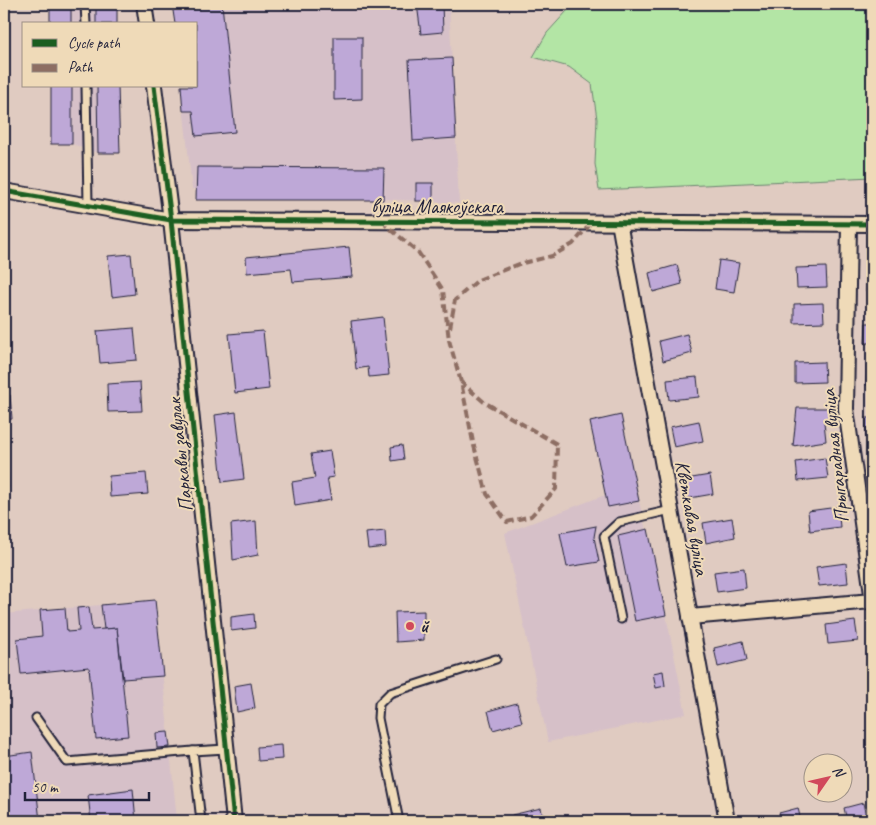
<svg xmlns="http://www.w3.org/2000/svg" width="876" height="825" viewBox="0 0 876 825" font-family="Caveat,sans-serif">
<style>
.built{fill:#d6c0c8}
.green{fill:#b3e5a5;stroke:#6a8470}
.building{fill:#bea8d7;stroke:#22223b}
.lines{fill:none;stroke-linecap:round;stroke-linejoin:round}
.lane-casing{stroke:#22223b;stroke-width:11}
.street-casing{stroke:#22223b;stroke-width:18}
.lane{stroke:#efdab8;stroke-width:7}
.street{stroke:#efdab8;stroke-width:14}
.quiet{stroke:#8d6e63;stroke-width:4;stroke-dasharray:8 4;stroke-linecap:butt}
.cycleway-casing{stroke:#efdab8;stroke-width:8}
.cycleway{stroke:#1b5e20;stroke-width:5}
.poi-dot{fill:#d1495b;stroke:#efdab8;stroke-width:2}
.labels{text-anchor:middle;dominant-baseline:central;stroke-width:4;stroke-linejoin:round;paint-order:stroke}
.street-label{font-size:20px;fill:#22223b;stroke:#efdab8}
.poi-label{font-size:20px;font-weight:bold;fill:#22223b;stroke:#efdab8;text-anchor:start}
</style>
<rect width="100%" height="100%" fill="#e0cbc1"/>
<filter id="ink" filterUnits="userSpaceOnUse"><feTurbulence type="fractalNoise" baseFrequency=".02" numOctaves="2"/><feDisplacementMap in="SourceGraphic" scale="10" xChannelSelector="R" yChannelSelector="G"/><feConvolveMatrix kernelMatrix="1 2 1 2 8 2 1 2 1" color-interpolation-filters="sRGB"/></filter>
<g filter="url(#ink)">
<!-- built -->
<g class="built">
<rect x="50" y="4" width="67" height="20"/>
<polygon points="172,4 449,4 459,203 192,189 181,86 196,86 196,24 175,24"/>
<polygon points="51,86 118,86 120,153 98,153 72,144 51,144"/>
<polygon points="621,415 639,501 666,615 686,714 548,742 505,533 605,495 590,422"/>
<polygon points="155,600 177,821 4,821 4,614"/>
</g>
<!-- green -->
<polygon class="green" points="572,4 872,4 872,177 599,190 595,164 597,119 592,84 569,67 533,57 547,33 567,11"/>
<!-- building -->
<g class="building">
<rect x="50" y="4" width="21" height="20"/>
<rect x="96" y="4" width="21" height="20"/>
<polygon points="172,4 222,4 235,132 196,136 193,111 183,111 181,86 196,86 196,24 175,24"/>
<polygon points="417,4 442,4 443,32 421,34"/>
<polygon points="334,37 362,37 362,99 334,100"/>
<polygon points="452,58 456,138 413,141 409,60"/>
<rect x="51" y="86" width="21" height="58"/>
<polygon points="97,86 118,86 120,153 98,153"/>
<polygon points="197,167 384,168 383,200 196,200"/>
<rect x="416" y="183" width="17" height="18"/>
<polygon points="349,247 352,277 293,282 291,269 247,273 246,257"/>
<polygon points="131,254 135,294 112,297 108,256"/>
<polygon points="719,260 739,263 734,292 715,289"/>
<polygon points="677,265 682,284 653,292 649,273"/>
<polygon points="826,267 827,287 797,288 796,268"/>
<polygon points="867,273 872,273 872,293 866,292"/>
<polygon points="823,303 824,322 794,323 794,304"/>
<polygon points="383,317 389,375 369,377 368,367 356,369 351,321"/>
<polygon points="866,323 872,323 872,343 865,343"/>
<polygon points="134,328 137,360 100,363 97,331"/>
<polygon points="263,331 269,389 235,393 229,334"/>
<polygon points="687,334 692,353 663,361 659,341"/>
<polygon points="824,362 825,382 795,383 795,363"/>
<polygon points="867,365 872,365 872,385 866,385"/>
<polygon points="697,377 699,397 669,400 667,380"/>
<polygon points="140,382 142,411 108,412 107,384"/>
<polygon points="10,395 12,419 4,420 4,396"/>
<polygon points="797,408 834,408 835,420 824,422 826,441 793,446"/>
<polygon points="236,412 244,479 222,482 215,415"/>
<polygon points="621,415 639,501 608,507 590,422"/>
<rect x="866" y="418" width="6" height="20"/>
<polygon points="699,421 703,441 674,447 670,427"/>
<polygon points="402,445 404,459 392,461 391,447"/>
<polygon points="330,451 334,477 327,478 331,500 295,506 292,482 315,478 311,454"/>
<polygon points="4,455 7,455 8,488 4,488"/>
<polygon points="825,458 828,478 798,481 796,462"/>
<polygon points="869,468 872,468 872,488 870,488"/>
<polygon points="146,473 148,494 110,497 109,476"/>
<polygon points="710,475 713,494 684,499 680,480"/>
<polygon points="838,507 840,527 810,531 808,511"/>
<polygon points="732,518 735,537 706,543 703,523"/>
<polygon points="256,521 258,555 233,560 231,524"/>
<polygon points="596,526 594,537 599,562 567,567 560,533"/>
<polygon points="648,529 666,615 635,621 618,536"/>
<polygon points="385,531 386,547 368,549 366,533"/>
<polygon points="846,563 848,583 819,586 816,567"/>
<polygon points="744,568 746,588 717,592 714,572"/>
<polygon points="155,600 163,676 123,679 117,628 104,629 101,605"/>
<polygon points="89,607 92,630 117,628 128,736 96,739 89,667 21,674 17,639 42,636 40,610 65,608 67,632 79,631 77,608"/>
<polygon points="424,611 424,640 396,642 395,612"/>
<polygon points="254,614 255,628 231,631 231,617"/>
<polygon points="855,621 858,641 828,644 826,625"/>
<polygon points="743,641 747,660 718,667 714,648"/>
<polygon points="663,671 665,686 656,688 653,673"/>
<polygon points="251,683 255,708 237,712 234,686"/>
<polygon points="517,703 522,722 493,730 488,711"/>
<polygon points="168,732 170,747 157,748 156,733"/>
<polygon points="281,745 282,759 258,761 257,747"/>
<polygon points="32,752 40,821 4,821 4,756"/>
<polygon points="133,789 136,821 91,821 88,795"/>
<polygon points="863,803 867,821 847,821 844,808"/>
<polygon points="541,808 544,821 513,821 512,815"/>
<polygon points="798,808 801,821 781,821 779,813"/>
<polygon points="482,817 483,821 462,821"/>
</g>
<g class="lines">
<!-- lane casing -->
<g class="lane-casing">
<g id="lane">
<polyline points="85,4 86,24"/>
<polyline points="86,86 88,205"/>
<polyline points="621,619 604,536 619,522 671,510"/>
<polyline points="36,718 67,762 193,751"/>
<polyline points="201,821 193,751 226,749"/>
<polyline points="399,821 378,718 379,704 390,693 496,659"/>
</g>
</g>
<!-- street casing -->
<g class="street-casing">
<g id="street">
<polyline points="144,4 147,24"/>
<polyline points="154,86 171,220 234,821"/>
<polyline points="4,191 171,220 872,224"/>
<polyline points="619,222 727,821"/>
<polyline points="849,224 846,409 872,594"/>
<polyline points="690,617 872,601"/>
</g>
</g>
<!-- lane -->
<use href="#lane" class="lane"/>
<!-- street -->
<use href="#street" class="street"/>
<!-- quiet -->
<g class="quiet">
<polyline points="381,221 418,252 443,290 449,340 461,382 473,442 487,494 507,522 531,516 556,489 557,444 484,402 461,382"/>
<polyline points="450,328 455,300 478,280 519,264 552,256 573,244 592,222"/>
</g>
<!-- cycleway casing -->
<g class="cycleway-casing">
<g id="cycleway">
<polyline points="154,86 171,220 234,821"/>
<polyline points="4,191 171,220 872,224"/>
</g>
</g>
<!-- cycleway -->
<use href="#cycleway" class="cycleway"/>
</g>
</g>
<!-- markers -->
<circle class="poi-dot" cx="410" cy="626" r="5"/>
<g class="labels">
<!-- street labels -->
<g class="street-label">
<text x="437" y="206">вуліца Маякоўскага</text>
<text transform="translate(180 455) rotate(-96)">Паркавы завулак</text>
<text transform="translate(835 456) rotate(-96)">Прыгарадная вуліца</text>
<text transform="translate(692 518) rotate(80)">Кветкавая вуліца</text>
</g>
<!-- poi labels -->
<g class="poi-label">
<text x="420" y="626">й</text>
</g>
</g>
<!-- margin -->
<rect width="876" height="825" fill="none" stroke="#efdab8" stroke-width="20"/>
<rect x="10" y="10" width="856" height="805" fill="none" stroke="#22223b" stroke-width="2" filter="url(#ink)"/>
<!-- legend -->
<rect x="22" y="22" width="175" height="65" fill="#efdab8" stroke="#9d9086"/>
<rect x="32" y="39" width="25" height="8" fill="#1b5e20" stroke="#9d9086"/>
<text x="68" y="48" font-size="15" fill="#22223b">Cycle path</text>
<rect x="32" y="64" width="25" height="8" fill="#8d6e63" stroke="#9d9086"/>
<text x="68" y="72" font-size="15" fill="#22223b">Path</text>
<!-- north arrow -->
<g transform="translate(828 778) rotate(56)"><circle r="24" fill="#efdab8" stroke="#9d9086"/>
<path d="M0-4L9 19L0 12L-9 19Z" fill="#d1495b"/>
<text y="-8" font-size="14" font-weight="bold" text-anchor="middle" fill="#22223b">N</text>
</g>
<!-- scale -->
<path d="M25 792v8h124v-8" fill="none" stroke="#22223b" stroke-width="2.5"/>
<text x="32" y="792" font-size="15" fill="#22223b" stroke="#efdab8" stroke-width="4" paint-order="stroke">50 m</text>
</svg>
